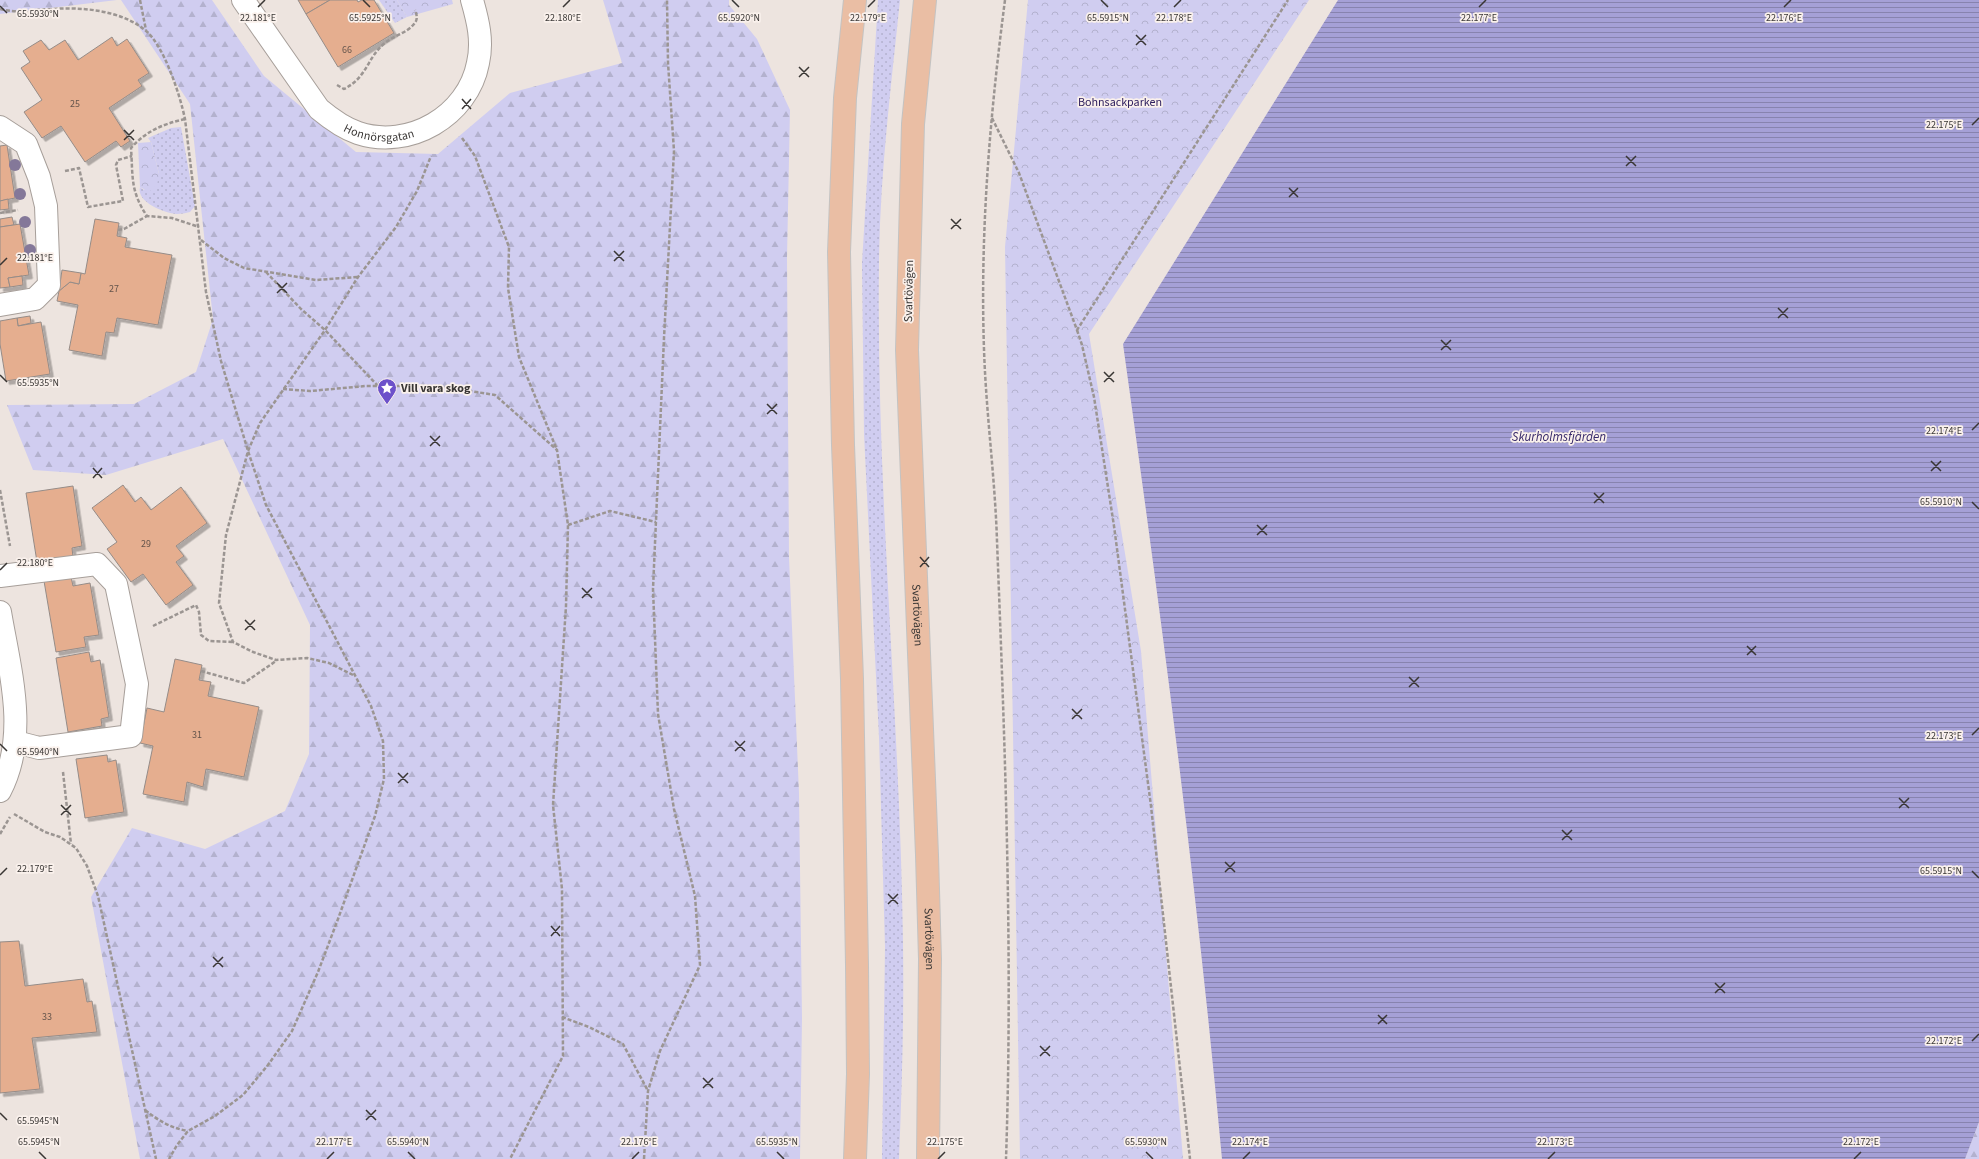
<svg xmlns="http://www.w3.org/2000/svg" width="1979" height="1159" viewBox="0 0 1979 1159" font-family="'Source Sans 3',sans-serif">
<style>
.grass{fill:url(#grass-dots)}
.forest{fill:url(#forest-firs)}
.park{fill:url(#park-crowns)}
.water{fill:url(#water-rules)}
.building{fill:#e5ae8f;stroke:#958c88;filter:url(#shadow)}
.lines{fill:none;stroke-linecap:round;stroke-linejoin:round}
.minor-casing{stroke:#a79f9a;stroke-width:24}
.major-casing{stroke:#c4c3c2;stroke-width:24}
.path{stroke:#9b9592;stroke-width:2.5;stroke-dasharray:4 2;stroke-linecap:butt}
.minor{stroke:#fff;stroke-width:22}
.major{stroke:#eabea4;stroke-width:22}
.tree{fill:#847899}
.ticks{fill:none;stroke:#393634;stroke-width:1.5}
.labels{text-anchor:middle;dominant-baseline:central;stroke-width:3.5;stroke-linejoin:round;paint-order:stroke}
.number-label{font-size:10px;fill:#64544b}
.park-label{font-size:12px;fill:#2f205f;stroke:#faf1ec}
.street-label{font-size:12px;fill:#393634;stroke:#faf1ec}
.poi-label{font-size:12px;font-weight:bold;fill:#393634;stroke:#faf1ec;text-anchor:start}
.water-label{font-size:13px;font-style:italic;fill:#382a6a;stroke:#faf1ec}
.ticks-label{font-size:10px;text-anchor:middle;fill:#393634;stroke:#faf1ec;stroke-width:3.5;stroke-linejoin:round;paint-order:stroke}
</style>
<defs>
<pattern id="grass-dots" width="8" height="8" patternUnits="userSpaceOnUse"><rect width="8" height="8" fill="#d0cdf0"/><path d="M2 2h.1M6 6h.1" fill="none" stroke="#b3b1ce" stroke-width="1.8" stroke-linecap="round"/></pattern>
<pattern id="forest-firs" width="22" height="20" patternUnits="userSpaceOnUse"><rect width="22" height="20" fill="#d0cdf0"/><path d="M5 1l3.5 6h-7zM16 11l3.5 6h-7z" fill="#b3b1ce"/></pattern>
<pattern id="park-crowns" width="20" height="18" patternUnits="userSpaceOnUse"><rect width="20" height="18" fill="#d0cdf0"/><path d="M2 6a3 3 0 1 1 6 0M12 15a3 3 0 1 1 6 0" fill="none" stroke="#b3b1ce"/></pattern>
<pattern id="water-rules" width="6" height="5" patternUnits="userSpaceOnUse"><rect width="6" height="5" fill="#a5a0d6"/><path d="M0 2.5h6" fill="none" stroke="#8783ae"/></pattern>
<filter id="shadow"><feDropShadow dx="3.5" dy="3.5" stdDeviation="0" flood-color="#0004"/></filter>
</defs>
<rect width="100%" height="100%" fill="#ede4df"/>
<!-- grass -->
<g class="grass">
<polygon points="379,0 397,0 407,17 395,23"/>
<path d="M878,0H900C891,87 880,174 879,262C876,489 900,716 903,943C904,1015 902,1087 899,1159H882L885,947L879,737L864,434L862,263Z"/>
<path d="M181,127L195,206L190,212C186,213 181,214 177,214C164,213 136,202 140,187L144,190L159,174L151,142L148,138L171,128Z"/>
</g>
<!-- forest -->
<g class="forest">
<polygon points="0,0 117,0 0,14"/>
<polygon points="121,0 212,0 264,76 356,152 438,154 510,93 622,63 603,0 729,0 729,5 757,39 790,110 787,258 789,557 799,793 802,1018 800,1159 140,1159 91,897 132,828 205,849 285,811 309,754 310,625 223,439 106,475 33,470 7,405 134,404 196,372 213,319 190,104"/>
<polygon points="1979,1122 1979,1159 1965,1159"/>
</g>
<!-- park -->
<g class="park">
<polygon points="397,0 452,0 453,4 407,17"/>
<polygon points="1028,0 1309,0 1089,334 1141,651 1183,1159 1020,1159 1005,247"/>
<polygon points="151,142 159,174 157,185 149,192 140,187 138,143"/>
</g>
<!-- water -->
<path class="water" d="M1338,0H1979V1122L1965,1159H1222C1197,886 1161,615 1123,344Z"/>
<!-- building -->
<g class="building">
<polygon points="298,0 330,0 306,14"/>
<polygon points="330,0 357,0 358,2 362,0 374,0 394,33 338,67 306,14"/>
<polygon points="112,37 117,46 127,39 149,73 138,80 142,86 109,108 130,141 121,147 116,141 85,162 61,126 42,138 24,112 42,100 21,68 30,62 23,51 41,40 49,50 65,40 78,60"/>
<polygon points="7,145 15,198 0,201 0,146"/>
<polygon points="8,199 9,209 0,210 0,201"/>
<polygon points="12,217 14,225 0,227 0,219"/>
<polygon points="95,219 119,223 117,236 127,238 125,247 172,255 158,325 117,318 114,333 106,332 102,356 69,350 78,305 57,301 59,291 70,282 79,284 81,273 85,274"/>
<polygon points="20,224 29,275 8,278 10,287 0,288 0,227"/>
<polygon points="62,270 81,273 79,284 70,282 59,291"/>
<polygon points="22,276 23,285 10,287 8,278"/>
<polygon points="30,316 31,323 18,326 17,318"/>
<polygon points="17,318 18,326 41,322 50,374 6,381 0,344 0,321"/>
<polygon points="123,485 135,502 141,497 151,510 181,487 207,523 176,546 184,556 176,562 193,585 166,605 143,574 131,582 107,549 117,542 92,508"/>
<polygon points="73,486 82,546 72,548 73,557 37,562 26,493"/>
<polygon points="71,577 73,586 90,583 99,635 84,637 86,647 56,652 44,581"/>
<polygon points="89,652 91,662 100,660 109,717 101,719 102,726 68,732 56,658"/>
<polygon points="175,659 202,665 199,680 211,682 208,696 259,707 244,777 206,769 203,787 187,782 184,802 143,794 153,746 140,743 147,708 164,712"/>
<polygon points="107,755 108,762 116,760 124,812 85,818 76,759"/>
<polygon points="19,941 25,986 83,979 87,1002 92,1001 97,1032 32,1038 40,1089 0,1093 0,942"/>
</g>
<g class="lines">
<!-- minor casing -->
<g class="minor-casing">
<g id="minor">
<path id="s1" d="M243,0L319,109C331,119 343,128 358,133C409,150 468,116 478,63C483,41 478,21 472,0"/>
<polyline points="0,127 26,144 39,177 46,206 49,285 35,299 0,305"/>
<polyline points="0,576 97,564 116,584 137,684 131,736 39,748 16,742"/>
<path d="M0,612C10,671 29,735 0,791"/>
</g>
</g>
<!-- major casing -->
<g class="major-casing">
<g id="major">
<path id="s2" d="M925,0L913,124L907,350L927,855L930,959L928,1159"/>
<polyline points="855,1159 858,1074 857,965 852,679 843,445 839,252 845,98 855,0"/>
</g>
</g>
<!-- path -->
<g class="path">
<polyline points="140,0 146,30"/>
<path d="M1005,0C990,115 980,232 984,349C986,413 995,477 997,541C1005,747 1013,953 1006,1159"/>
<path d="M0,9C20,14 32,9 52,9C83,7 120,10 145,30C164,45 180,95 185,119L206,292L221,361L248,451L266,505L371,706L383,741L384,779L375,816L338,919L318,972L292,1031L268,1065L243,1095L215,1116L188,1131L177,1145L169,1159"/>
<path d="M337,85L344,89C368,77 367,57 385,43C393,36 407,33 414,24C418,20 417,15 415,10"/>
<polyline points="992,118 1019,173 1077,330 1288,0"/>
<path d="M185,119C163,124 146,131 131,148C133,176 130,191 147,216L172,218L199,227"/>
<polyline points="462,138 475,156 509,247 508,288 519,357 557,450"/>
<polyline points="65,171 79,168 88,207 123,201 116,165 118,160 132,156"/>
<polyline points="0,213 18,210"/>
<polyline points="118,230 124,229 147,216"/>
<polyline points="201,240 224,258 244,268 316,280 358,277"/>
<polyline points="266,272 301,309 325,330 378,386"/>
<polyline points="1077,330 1082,345 1094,397 1114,526 1151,806 1190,1159"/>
<polyline points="283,389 310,391 366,386 439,386 495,395 557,450 568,525 566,606 553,805 562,889 563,1056 510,1159"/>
<polyline points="0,490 10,546"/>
<polyline points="568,525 610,511 656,522"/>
<polyline points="153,626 196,605 199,612 201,635 209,641 233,642"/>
<polyline points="201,671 244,683 276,661"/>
<polyline points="353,675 329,663 307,658 276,660 253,652 233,642 219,603 226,535 248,451 260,423 325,330 358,277 396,227 417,191 431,156"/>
<polyline points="63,772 71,844"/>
<polyline points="14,814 45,832 60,837 76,848 87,866 98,896 156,1159"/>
<polyline points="0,834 10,817"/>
<polyline points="562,1017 589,1027 623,1044 648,1091"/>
<path d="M145,1110C159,1121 171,1128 188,1131"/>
<polyline points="644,1159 648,1091 660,1051 700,965 695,896 674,809 658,714 653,589 664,338 674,151 668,63 667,0"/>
</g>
<!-- minor -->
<use href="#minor" class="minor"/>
<!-- major -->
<use href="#major" class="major"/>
</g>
<!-- trees -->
<g class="tree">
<circle cx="15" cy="165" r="6"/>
<circle cx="20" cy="194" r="6"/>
<circle cx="25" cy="222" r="6"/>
<circle cx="30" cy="250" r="6"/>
</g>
<!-- ticks -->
<path class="ticks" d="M363,0L370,7M732,0L739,7M1101,0L1108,7M0,6L7,13M258,7L265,0M563,7L570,0M868,7L875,0M1174,7L1181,0M1479,7L1486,0M1784,7L1791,0M1136,35L1146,45M1136,45L1146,35M799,67L809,77M799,77L809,67M462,99L471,109M462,109L471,99M1972,125L1979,118M124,130L134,140M124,140L134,130M1626,156L1636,166M1626,166L1636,156M1289,188L1298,197M1289,197L1298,188M951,219L961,229M951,229L961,219M614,251L624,261M614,261L624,251M0,265L7,258M277,283L287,293M277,293L287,283M1778,308L1788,318M1778,318L1788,308M1441,340L1451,350M1441,350L1451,340M1104,372L1114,382M0,375L7,382M1104,382L1114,372M767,404L777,414M767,414L777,404M1972,430L1979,423M430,436L440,446M430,446L440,436M1931,461L1941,471M93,468L102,478M1931,471L1941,461M93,478L102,468M1594,493L1604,503M1972,502L1979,509M1594,503L1604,493M1257,525L1267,535M1257,535L1267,525M920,557L929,567M920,567L929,557M0,570L7,563M582,588L592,598M582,598L592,588M245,620L255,630M245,630L255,620M1747,646L1756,655M1747,655L1756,646M1409,677L1419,687M1409,687L1419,677M1072,709L1082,719M1072,719L1082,709M1972,735L1979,728M735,741L745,751M0,744L7,751M735,751L745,741M398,773L408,783M398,783L408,773M1899,798L1909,808M61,805L71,815M1899,808L1909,798M61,815L71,805M1562,830L1572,840M1562,840L1572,830M1225,862L1235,872M1972,871L1979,878M1225,872L1235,862M0,875L7,868M888,894L898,904M888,904L898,894M551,926L560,936M551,936L560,926M213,957L223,967M213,967L223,957M1715,983L1725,993M1715,993L1725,983M1378,1015L1387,1024M1378,1024L1387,1015M1972,1041L1979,1034M1040,1046L1050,1056M1040,1056L1050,1046M703,1078L713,1088M703,1088L713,1078M366,1110L376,1120M0,1113L7,1120M366,1120L376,1110M39,1152L46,1159M408,1152L415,1159M777,1152L784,1159M1146,1152L1153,1159M327,1159L334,1152M632,1159L639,1152M938,1159L945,1152M1243,1159L1250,1152M1548,1159L1555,1152M1854,1159L1861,1152"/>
<!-- icons -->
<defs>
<g id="sight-pin" transform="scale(1)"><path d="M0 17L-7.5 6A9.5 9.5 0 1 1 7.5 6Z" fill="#6c51ca" stroke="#faf1ec"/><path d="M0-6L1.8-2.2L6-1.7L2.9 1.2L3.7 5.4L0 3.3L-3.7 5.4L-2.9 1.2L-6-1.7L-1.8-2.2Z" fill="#fff"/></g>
</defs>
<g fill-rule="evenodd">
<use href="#sight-pin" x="387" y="388"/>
</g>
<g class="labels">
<!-- number labels -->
<g class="number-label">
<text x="347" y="50">66</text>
<text x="75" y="104">25</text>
<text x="114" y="289">27</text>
<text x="146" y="544">29</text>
<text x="197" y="735">31</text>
<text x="47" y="1017">33</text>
</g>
<!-- park labels -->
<g class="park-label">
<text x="1120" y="102">Bohnsackparken</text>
</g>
<!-- street labels -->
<g class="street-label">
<text stroke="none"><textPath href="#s1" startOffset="200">Honnörsgatan</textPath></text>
<text transform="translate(909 291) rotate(-89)">Svartövägen</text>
<text stroke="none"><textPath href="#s2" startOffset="616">Svartövägen</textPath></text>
<text stroke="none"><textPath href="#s2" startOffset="940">Svartövägen</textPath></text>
</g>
<!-- poi labels -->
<g class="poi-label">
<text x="401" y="388">Vill vara skog</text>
</g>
<!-- water labels -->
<g class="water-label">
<text x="1559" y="437">Skurholmsfjärden</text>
</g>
</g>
<g class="ticks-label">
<text x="38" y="17">65.5930°N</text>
<text x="258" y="21">22.181°E</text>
<text x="370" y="21">65.5925°N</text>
<text x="563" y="21">22.180°E</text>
<text x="739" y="21">65.5920°N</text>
<text x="868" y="21">22.179°E</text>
<text x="1108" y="21">65.5915°N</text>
<text x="1174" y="21">22.178°E</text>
<text x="1479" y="21">22.177°E</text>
<text x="1784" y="21">22.176°E</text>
<text x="1944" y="128">22.175°E</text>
<text x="35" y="261">22.181°E</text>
<text x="38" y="386">65.5935°N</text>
<text x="1944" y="434">22.174°E</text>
<text x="1941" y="505">65.5910°N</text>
<text x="35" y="566">22.180°E</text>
<text x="1944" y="739">22.173°E</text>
<text x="38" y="755">65.5940°N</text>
<text x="35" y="872">22.179°E</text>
<text x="1941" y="874">65.5915°N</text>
<text x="1944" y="1044">22.172°E</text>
<text x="38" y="1124">65.5945°N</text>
<text x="39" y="1145">65.5945°N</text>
<text x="334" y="1145">22.177°E</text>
<text x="408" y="1145">65.5940°N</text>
<text x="639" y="1145">22.176°E</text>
<text x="777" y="1145">65.5935°N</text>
<text x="945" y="1145">22.175°E</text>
<text x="1146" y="1145">65.5930°N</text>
<text x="1250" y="1145">22.174°E</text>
<text x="1555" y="1145">22.173°E</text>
<text x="1861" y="1145">22.172°E</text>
</g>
</svg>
